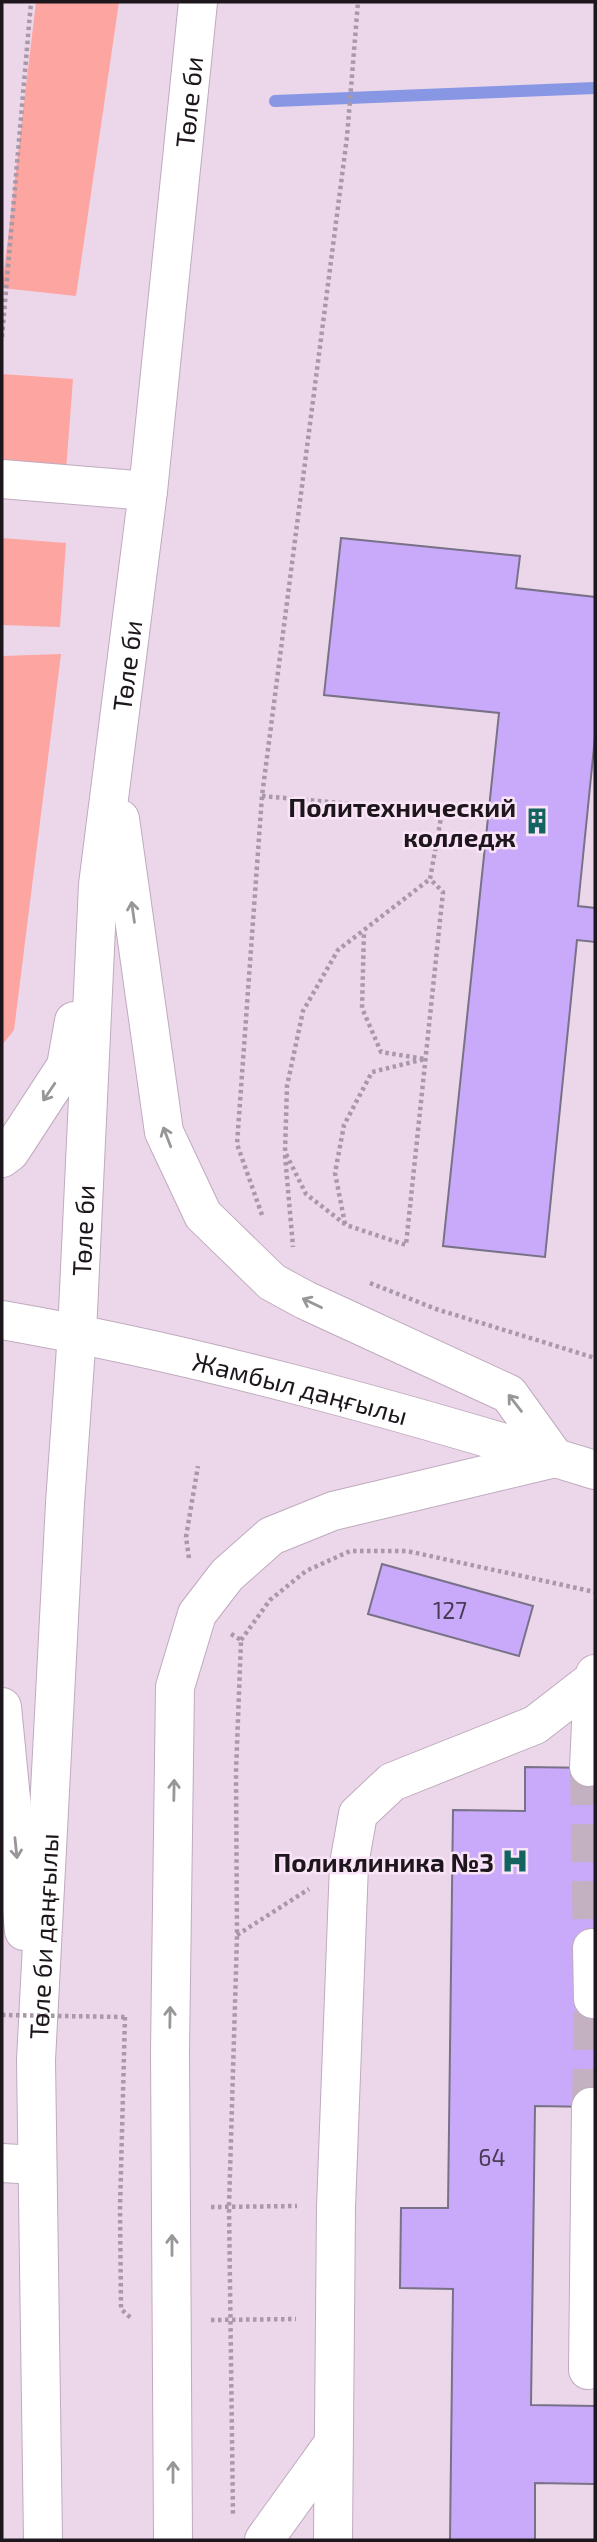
<svg xmlns="http://www.w3.org/2000/svg" width="597" height="2542" viewBox="0 0 597 2542" font-family="'Exo 2',sans-serif">
<style>
.green{fill:#fda5a1}
.lines{fill:none;stroke-linecap:round;stroke-linejoin:round}
.stream{stroke:#8797e4;stroke-width:12}
.building{fill:#c9aafa;stroke:#787187;stroke-width:2}
.minor-tunnel{stroke:#c3b0c1;stroke-width:38;stroke-dasharray:38 19;stroke-linecap:butt}
.minor-casing{stroke:#bfabbd;stroke-width:40}
.major-casing{stroke:#bfabbd;stroke-width:40}
.path{stroke:#a998a7;stroke-width:4.5;stroke-dasharray:3.5 3.5;stroke-linecap:butt}
.minor{stroke:#fff;stroke-width:38}
.major{stroke:#fff;stroke-width:38}
.path-bridge{stroke:#a998a7;stroke-width:4.5;stroke-dasharray:3.5 3.5;stroke-linecap:butt}
.oneway{stroke:#999699}
.labels{text-anchor:middle;dominant-baseline:central;stroke-width:5;stroke-linejoin:round;paint-order:stroke}
.number-label{font-size:23px;fill:#483b54}
.street-label{font-size:26px;fill:#1d161c;stroke:#f9e4f7}
.poi-label{font-size:26px;font-weight:bold;fill:#1d161c;stroke:#f9e4f7;text-anchor:end}
</style>
<rect width="100%" height="100%" fill="#ecd7ea"/>
<!-- green -->
<g class="green">
<polygon points="36,2 119,2 76,296 2,288"/>
<polygon points="2,374 73,379 64,497 2,490"/>
<polygon points="2,538 66,543 60,627 2,625"/>
<polygon points="61,654 14,1030 2,1045 2,656"/>
</g>
<g class="lines">
<!-- stream -->
<polyline class="stream" points="275,101 595,88"/>
</g>
<!-- building -->
<g class="building">
<polygon points="341,538 520,556 516,588 595,597 595,737 578,906 595,908 595,942 577,940 545,1257 443,1246 499,713 324,695"/>
<polygon points="382,1564 533,1606 519,1656 368,1614"/>
<polygon points="525,1767 595,1768 595,2107 535,2106 531,2405 595,2406 595,2484 535,2483 535,2540 450,2540 453,2289 400,2288 401,2208 448,2208 453,1810 525,1811"/>
</g>
<g class="lines">
<!-- minor-tunnel -->
<g class="minor-tunnel">
<polyline points="589,1767 592,1948"/>
<polyline points="591,2107 593,1999"/>
</g>
<!-- minor casing -->
<g class="minor-casing">
<g id="minor">
<polyline points="2,479 148,491"/>
<polyline points="589,1767 593,1680"/>
<polyline points="592,1948 593,1999"/>
<polyline points="2,2163 37,2165"/>
<polyline points="588,2370 591,2107"/>
<polyline points="264,2540 333,2444"/>
<polyline points="333,2540 336,2207 349,1864 358,1814 392,1782 535,1725 593,1680 595,1674"/>
</g>
</g>
<!-- major casing -->
<g class="major-casing">
<g id="major">
<polyline points="120,819 164,1132 203,1215 272,1282 305,1300 509,1394 555,1458"/>
<polyline points="2,1158 10,1152 66,1066 74,1021"/>
<path id="s1" d="M2,1320C203,1355 400,1411 595,1470"/>
<polyline points="2,1707 24,1931"/>
<path id="s2" d="M43,2540L36,2060L65,1503L77,1333L98,885L148,491L198,2"/>
<polyline points="173,2540 170,2052 175,1687 197,1614 227,1575 271,1536 333,1511 555,1458"/>
</g>
</g>
<!-- path -->
<g class="path">
<polyline points="2,337 31,2"/>
<polyline points="262,796 442,812 430,879 443,892 406,1245 346,1225 306,1194 285,1152 287,1086 303,1011 338,950 430,879"/>
<polyline points="285,1155 293,1247"/>
<polyline points="262,1215 237,1144 262,796 347,137 358,2"/>
<polyline points="345,1224 335,1173 344,1125 372,1072 425,1059 381,1052 362,1008 364,931"/>
<polyline points="370,1283 436,1309 595,1358"/>
<polyline points="189,1558 186,1537 198,1466"/>
<polyline points="231,1634 241,1640 236,1772 237,1936 229,2207 233,2515"/>
<polyline points="241,1640 270,1600 306,1571 350,1551 407,1551 595,1592"/>
<polyline points="237,1935 309,1889"/>
<polyline points="125,2017 120,2208 121,2309 132,2319"/>
<polyline points="211,2207 297,2206"/>
<polyline points="211,2320 296,2319"/>
</g>
<!-- minor -->
<use href="#minor" class="minor"/>
<!-- major -->
<use href="#major" class="major"/>
<!-- path-bridge -->
<polyline class="path-bridge" points="2,2015 125,2017"/>
</g>
<!-- one-way arrows -->
<defs><path id="oneway-shaft" d="M-6 0H5M1.5-3L5.5 0L1.5 3" fill="none" stroke-width="1.6" stroke-linecap="round" stroke-linejoin="round" transform="scale(1.75)"/></defs>
<g class="oneway">
<use href="#oneway-shaft" transform="translate(133 912) rotate(-98)"/>
<use href="#oneway-shaft" transform="translate(49 1092) rotate(124)"/>
<use href="#oneway-shaft" transform="translate(167 1137) rotate(-111)"/>
<use href="#oneway-shaft" transform="translate(312 1303) rotate(-154)"/>
<use href="#oneway-shaft" transform="translate(515 1403) rotate(-128)"/>
<use href="#oneway-shaft" transform="translate(174 1790) rotate(-89)"/>
<use href="#oneway-shaft" transform="translate(16 1848) rotate(84)"/>
<use href="#oneway-shaft" transform="translate(170 2017) rotate(-89)"/>
<use href="#oneway-shaft" transform="translate(172 2245) rotate(-90)"/>
<use href="#oneway-shaft" transform="translate(173 2472) rotate(-90)"/>
</g>
<!-- icons -->
<defs>
<g id="building-bare" transform="scale(2.1)"><path d="M-4-6H4V6H1V3H-1V6H-4ZM-2.5-4.3h1.7v1.8h-1.7ZM.8-4.3h1.7v1.8H.8ZM-2.5-1h1.7V.8h-1.7ZM.8-1h1.7V.8H.8Z" fill="#136361" stroke="#f9e4f7" stroke-width="2.5" paint-order="stroke"/></g>
<g id="hospital-bare" transform="scale(2.1)"><path d="M-5-5h3v3.5h4V-5h3V5h-3V1.5h-4V5h-3Z" fill="#136361" stroke="#f9e4f7" stroke-width="2.5" paint-order="stroke"/></g>
</defs>
<g fill-rule="evenodd">
<use href="#building-bare" x="537" y="821"/>
<use href="#hospital-bare" x="515" y="1861"/>
</g>
<g class="labels">
<!-- number labels -->
<g class="number-label">
<text x="450" y="1610">127</text>
<text x="492" y="2157">64</text>
</g>
<!-- street labels -->
<g class="street-label">
<text stroke="none"><textPath href="#s2" startOffset="2445">Төле би</textPath></text>
<text stroke="none"><textPath href="#s2" startOffset="1878">Төле би</textPath></text>
<text stroke="none"><textPath href="#s2" startOffset="1311">Төле би</textPath></text>
<text stroke="none"><textPath href="#s1" startOffset="306">Жамбыл даңғылы</textPath></text>
<text stroke="none"><textPath href="#s2" startOffset="604">Төле би даңғылы</textPath></text>
</g>
<!-- poi labels -->
<g class="poi-label">
<text x="516" y="806">Политехнический<tspan x="516" dy="30">колледж</tspan></text>
<text x="494" y="1861">Поликлиника №3</text>
</g>
</g>
<!-- border -->
<rect width="597" height="2542" fill="none" stroke="#1d161c" stroke-width="7"/>
</svg>
